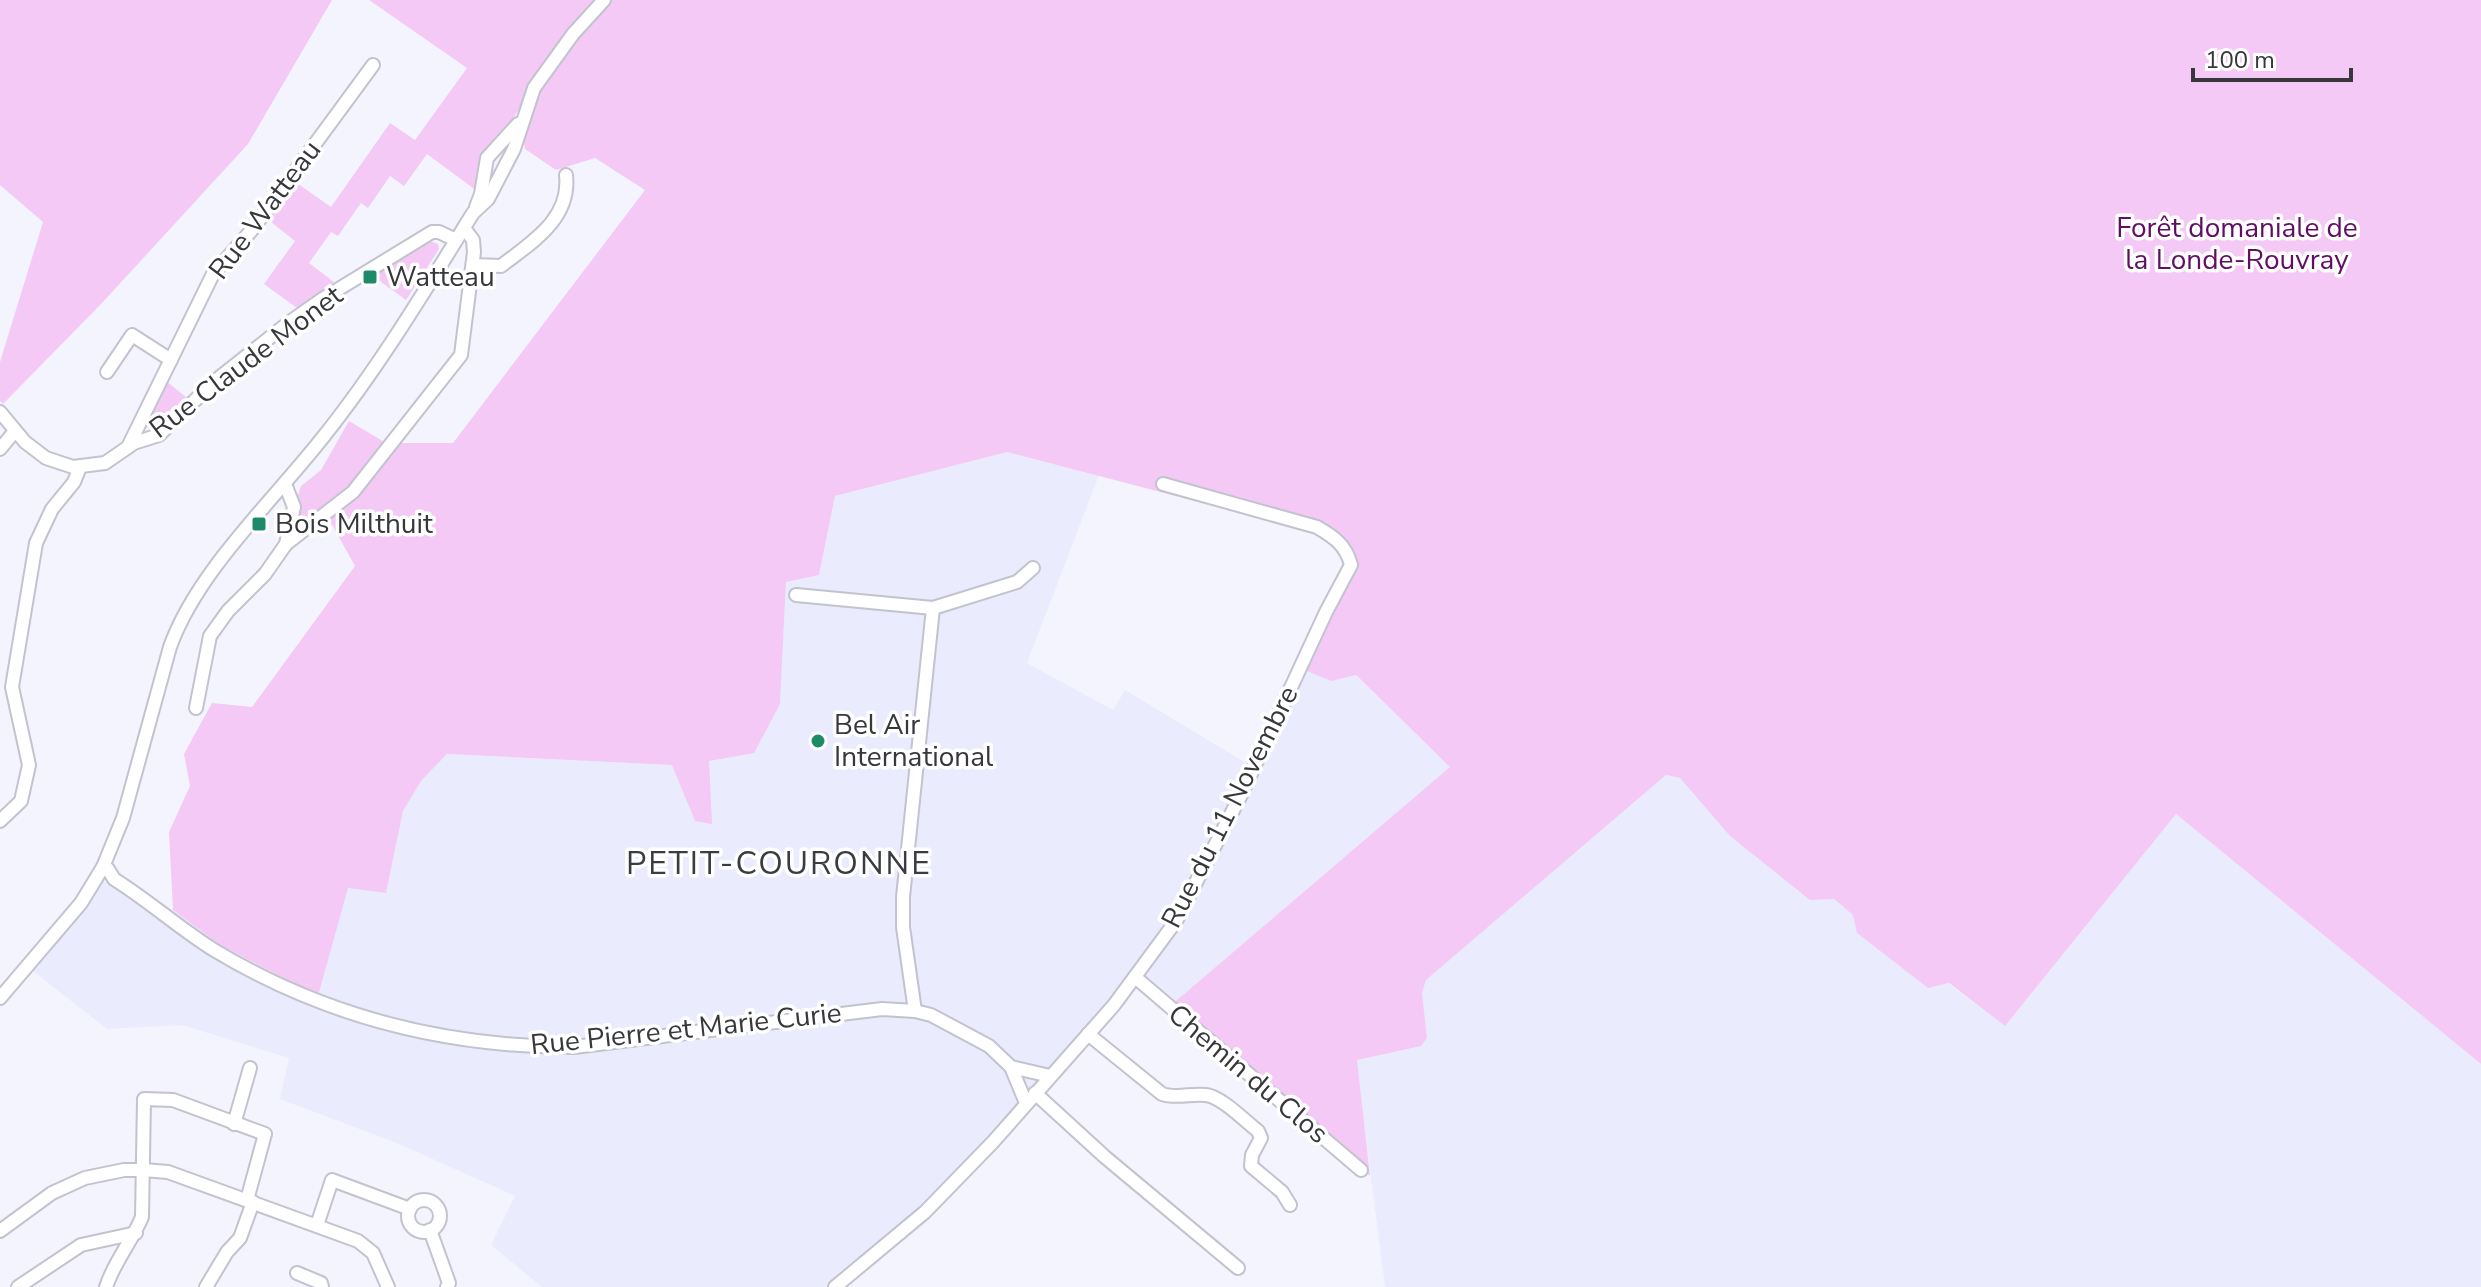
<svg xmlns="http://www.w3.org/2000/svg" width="2481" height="1287" viewBox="0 0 2481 1287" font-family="'Nunito Sans',sans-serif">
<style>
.built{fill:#eaecfe}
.green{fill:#f4c9f5}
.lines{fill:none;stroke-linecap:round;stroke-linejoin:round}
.minor-casing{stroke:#c2c3ce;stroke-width:16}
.minor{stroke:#fff;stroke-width:12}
.poi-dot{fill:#1d8a69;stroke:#fff;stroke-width:3}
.labels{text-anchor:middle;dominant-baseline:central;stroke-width:7;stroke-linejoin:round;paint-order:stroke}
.street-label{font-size:28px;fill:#37383c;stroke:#fff}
.park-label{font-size:28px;fill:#610e64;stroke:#fff}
.poi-label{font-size:28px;fill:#37383c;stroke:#fff;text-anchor:start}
.quarter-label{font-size:32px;letter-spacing:2px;fill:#3b3b44;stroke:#fff}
</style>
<rect width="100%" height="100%" fill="#f3f4fd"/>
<!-- built -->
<g class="built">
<polygon points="1007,452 1099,475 1027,663 1113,710 1125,690 1256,769 1302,669 1331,680 1355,675 1451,767 1170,1006 1132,970 1105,1006 991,1138 921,1212 829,1287 542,1287 491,1245 515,1196 397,1143 280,1099 289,1058 182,1025 107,1029 33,971 110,873 173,910 219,944 348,888 386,893 403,811 421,781 447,754 673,765 695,821 709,761 780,704 786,581 819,575 835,496"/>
<polygon points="1666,775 1680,778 1730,836 1810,900 1834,899 2005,1026 2176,814 2481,1064 2481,1287 1385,1287 1356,1060 1427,1038 1422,993 1426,980"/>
</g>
<!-- green -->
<g class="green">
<polygon points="0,0 332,0 248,144 102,303 3,404 0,401 0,362 43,222 0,185"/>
<polygon points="369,0 2481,0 2481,1064 2176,814 2005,1026 1949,983 1928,988 1857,933 1853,915 1834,899 1810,900 1730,836 1680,778 1666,775 1426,980 1422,993 1427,1038 1421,1046 1357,1060 1370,1176 1170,1006 1450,767 1356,675 1331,681 1302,669 1352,569 1329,536 1007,452 835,496 819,575 786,582 780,704 754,753 709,761 712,824 695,821 672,765 447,754 421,781 403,811 386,893 348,888 318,996 219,944 173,910 169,832 190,786 184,754 212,703 252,707 355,566 325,512 297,530 290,519 301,486 321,470 349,421 386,443 453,443 645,190 595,158 556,170 525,149 520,107 506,131 485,150 480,164 477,191 427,154 404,186 390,176 368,208 361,203 338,236 331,232 309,263 334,282 297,308 264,284 295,241 266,218 294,181 331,207 390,123 415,140 467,68"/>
<polygon points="430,241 438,244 439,249 406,300 373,276"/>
<polygon points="166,381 187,398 151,431 146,426 146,422"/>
</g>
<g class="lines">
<!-- minor casing -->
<g class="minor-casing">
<g id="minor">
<polyline points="476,207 481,194 487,158 518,124"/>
<path d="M473,265L501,266C532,242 571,219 566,175"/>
<polyline points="107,372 132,335 171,360"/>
<polyline points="0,412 25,442 46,458 73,467 105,463 134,443 159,435 215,381 287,324 324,298 432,232 439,232 456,240"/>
<polyline points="128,447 213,274 251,231 373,65"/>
<polyline points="0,449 15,431"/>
<polyline points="286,544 353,492 461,355 474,252 473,240 464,228"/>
<polyline points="796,595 933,608 1017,582 1033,568"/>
<polyline points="196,708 210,636 228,611 265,574 286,544 294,507 285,484"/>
<polyline points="0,821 21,801 29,765 12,687 36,543 52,509 74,482 80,467"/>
<path d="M103,867L108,869L114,879C149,901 179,928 214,950C325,1017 445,1047 574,1047L882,1009L915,1011L931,1015L989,1046L1011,1067L1026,1103"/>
<polyline points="1135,977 1361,1170"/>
<path d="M0,998L81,903L103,867L123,818L170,647C197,571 274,500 324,436C379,367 426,289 473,213L488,199L514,149L534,88L573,34L604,0"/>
<polyline points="915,1011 903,927 903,897 933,608"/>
<path d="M1088,1034L1162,1094C1177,1099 1191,1093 1206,1095C1222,1097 1245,1121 1258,1131L1261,1138L1252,1155L1251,1166L1282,1192L1290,1205"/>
<polyline points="1011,1067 1050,1076"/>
<polyline points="1035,1093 1105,1157 1238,1268"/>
<polyline points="234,1124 250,1068"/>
<circle cx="424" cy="1216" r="16"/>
<polyline points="317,1225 332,1180 410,1209"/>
<polyline points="430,1230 449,1283 447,1287"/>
<polyline points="0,1231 52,1193 85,1178 124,1170 143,1170 168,1172 358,1241 373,1253 388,1287"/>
<polyline points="297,1273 321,1283 322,1287"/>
<polyline points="18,1287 81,1245 136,1233"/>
<path d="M106,1287C114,1262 132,1241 142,1217L144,1099L173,1100L265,1134L247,1200"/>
<polyline points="206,1287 227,1252 240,1238 253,1202"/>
<path d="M835,1287L925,1212L993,1142L1114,1005L1176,921L1242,793L1326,612L1351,565C1346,545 1334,537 1317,527L1163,484"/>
</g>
</g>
<!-- minor -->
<use href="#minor" class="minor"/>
</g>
<!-- markers -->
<g class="poi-dot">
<rect x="362" y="269" width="16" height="16" rx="4"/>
<rect x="251" y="516" width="16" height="16" rx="4"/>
<circle cx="818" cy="741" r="8"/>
</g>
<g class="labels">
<!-- street labels -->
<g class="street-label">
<text transform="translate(265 210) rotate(-53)">Rue Watteau</text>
<text transform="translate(246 362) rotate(-37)">Rue Claude Monet</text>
<text transform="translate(1230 807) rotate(-63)">Rue du 11 Novembre</text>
<text transform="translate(686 1029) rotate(-6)">Rue Pierre et Marie Curie</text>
<text transform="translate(1248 1074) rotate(40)">Chemin du Clos</text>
</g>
<!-- park labels -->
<g class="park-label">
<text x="2237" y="228">Forêt domaniale de<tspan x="2237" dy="32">la Londe-Rouvray</tspan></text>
</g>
<!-- poi labels -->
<g class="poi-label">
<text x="386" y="277">Watteau</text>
<text x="275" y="524">Bois Milthuit</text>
<text x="834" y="725">Bel Air<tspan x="834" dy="32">International</tspan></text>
</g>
<!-- quarter labels -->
<g class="quarter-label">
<text x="779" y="863">PETIT-COURONNE</text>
</g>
</g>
<!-- scale -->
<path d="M2193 68v12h158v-12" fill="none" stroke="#37383c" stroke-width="4"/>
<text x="2205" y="68" font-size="24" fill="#37383c" stroke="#ffffff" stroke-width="6" paint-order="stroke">100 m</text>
</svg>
